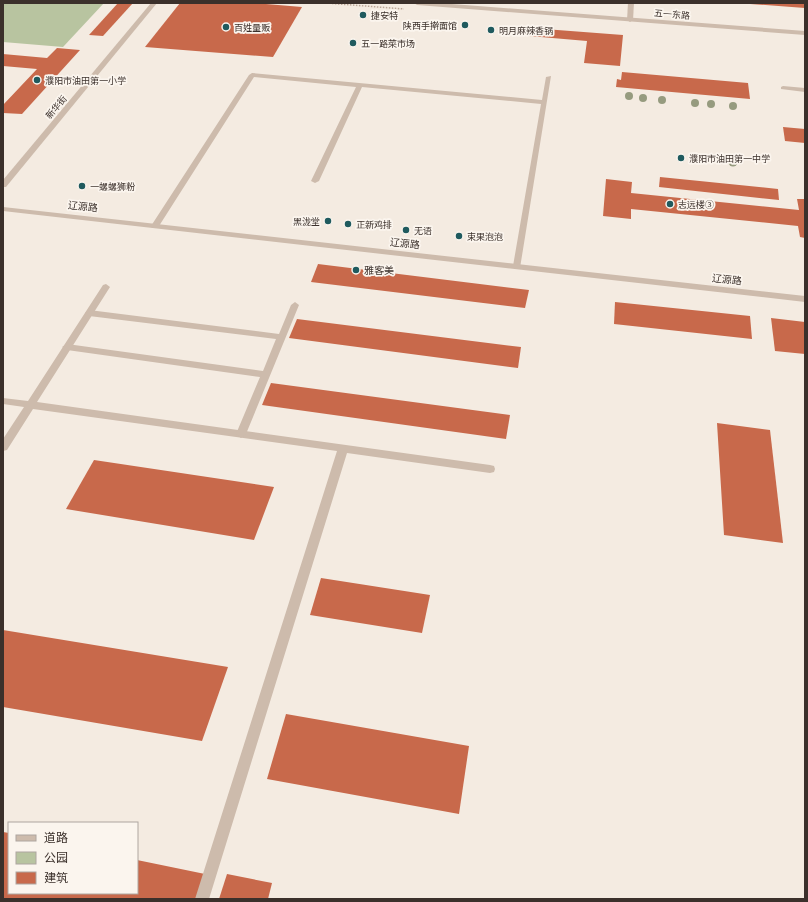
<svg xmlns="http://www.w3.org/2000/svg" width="808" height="902" viewBox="0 0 808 902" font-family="'Open Sans','Noto Sans SC',sans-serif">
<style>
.green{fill:#b8c4a0}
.building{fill:#c8694b}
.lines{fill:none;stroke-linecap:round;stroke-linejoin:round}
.path{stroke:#b9a596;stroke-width:1.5;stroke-dasharray:1.5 1.5;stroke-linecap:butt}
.service{fill:#cdbbac;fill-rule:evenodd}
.minor{fill:#cdbbac;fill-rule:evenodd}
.tertiary{fill:#cdbbac;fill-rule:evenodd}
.tree{fill:#969b7f}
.poi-dot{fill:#1f5a5e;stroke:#fbf5ee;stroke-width:1.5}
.labels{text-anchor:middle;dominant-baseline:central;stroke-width:3.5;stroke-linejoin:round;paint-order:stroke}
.far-street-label{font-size:9px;fill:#3b302b;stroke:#fbf5ee}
.far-poi-label{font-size:9px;fill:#3b302b;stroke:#fbf5ee;text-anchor:start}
.street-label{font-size:10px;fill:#3b302b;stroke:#fbf5ee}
.poi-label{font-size:10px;fill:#3b302b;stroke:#fbf5ee;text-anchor:start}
</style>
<rect width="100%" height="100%" fill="#f4ebe1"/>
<!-- green -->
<polygon class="green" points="3,3 104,3 63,47 3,42"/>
<!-- building -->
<g class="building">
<polygon points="118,3 133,3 103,36 89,35"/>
<polygon points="180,3 254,3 302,7 273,57 145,47"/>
<polygon points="750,3 805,3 805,8 750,4"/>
<polygon points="531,28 623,35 620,66 584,63 587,41 529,36"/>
<polygon points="57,48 80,50 22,114 3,113 3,105 37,69 3,66 3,54 47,58"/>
<polygon points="622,72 748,83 750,99 616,87 617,79 621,80"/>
<polygon points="783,127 805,129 805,143 785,141"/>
<polygon points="660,177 778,189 779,200 659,187"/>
<polygon points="606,179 632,182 631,193 799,210 797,199 805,199 805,238 800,237 798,226 631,209 631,219 603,216"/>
<polygon points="318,264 529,290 525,308 311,282"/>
<polygon points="615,302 750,316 752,339 614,324"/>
<polygon points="771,318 805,322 805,354 775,351"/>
<polygon points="297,319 521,347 518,368 289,338"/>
<polygon points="271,383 510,415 506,439 262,405"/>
<polygon points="717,423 770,430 783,543 724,535"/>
<polygon points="94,460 274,487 254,540 66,509"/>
<polygon points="321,578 430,595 422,633 310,615"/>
<polygon points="3,630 228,667 202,741 3,707"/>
<polygon points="286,714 469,746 459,814 267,779"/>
<polygon points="3,832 9,833 9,893 137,893 137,860 205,874 197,899 3,899"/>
<polygon points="227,874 272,883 268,899 219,899"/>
</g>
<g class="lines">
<!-- path -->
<polyline class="path" points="326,3 404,9"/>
<!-- service -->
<g class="service">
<polygon points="628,3 634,3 633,20 630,22 627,20"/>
<polygon points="252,73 542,100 546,77 551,76 520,268 514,268 513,266 541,104 362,87 319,181 315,183 311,181 356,87 254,77 159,226 155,228 152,228 151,226 249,75"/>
<polygon points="783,86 805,88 805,92 781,89 781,87"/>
<polygon points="106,284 110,287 37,402 490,465 494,466 495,469 494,472 490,473 347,453 209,899 195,899 337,451 33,409 7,450 3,451 3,439 24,407 3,404 3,398 28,401 103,285"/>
</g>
<!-- minor -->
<g class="minor">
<polygon points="151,3 157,3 6,187 3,187 3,180"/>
<polygon points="3,207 805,296 805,302 3,211"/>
<polygon points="295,302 299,305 246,434 241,438 236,434 260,377 67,350 62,347 67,344 263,371 276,339 89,316 85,313 89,310 279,334 291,305"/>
</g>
<!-- tertiary -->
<polygon class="tertiary" points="414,3 439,3 805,31 805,35 417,5"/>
</g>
<!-- trees -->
<g class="tree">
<circle cx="629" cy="96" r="4"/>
<circle cx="643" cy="98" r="4"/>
<circle cx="662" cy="100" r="4"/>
<circle cx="695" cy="103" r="4"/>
<circle cx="711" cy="104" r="4"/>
<circle cx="733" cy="106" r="4"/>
<circle cx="733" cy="162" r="4.5"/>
</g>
<!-- markers -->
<g class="poi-dot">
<circle cx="363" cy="15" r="4"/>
<circle cx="465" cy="25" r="4"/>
<circle cx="226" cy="27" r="4"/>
<circle cx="491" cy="30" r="4"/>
<circle cx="353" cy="43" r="4"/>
<circle cx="37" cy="80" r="4"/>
<circle cx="681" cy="158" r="4"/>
<circle cx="82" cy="186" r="4"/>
<circle cx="670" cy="204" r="4"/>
<circle cx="328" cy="221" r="4"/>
<circle cx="348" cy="224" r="4"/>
<circle cx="406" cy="230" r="4"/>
<circle cx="459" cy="236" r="4"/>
<circle cx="356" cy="270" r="4"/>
</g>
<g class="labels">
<!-- far-street labels -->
<g class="far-street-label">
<text transform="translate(672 14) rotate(5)">五一东路</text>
<text transform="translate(56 107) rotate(-50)">新华街</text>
</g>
<!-- far-poi labels -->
<g class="far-poi-label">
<text x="371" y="15">捷安特</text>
<text x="457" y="25" text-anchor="end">陕西手擀面馆</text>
<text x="234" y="27">百姓量贩</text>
<text x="499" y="30">明月麻辣香锅</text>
<text x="361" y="43">五一路菜市场</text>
<text x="45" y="80">濮阳市油田第一小学</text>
<text x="689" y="158">濮阳市油田第一中学</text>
<text x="90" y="186">一螺螺狮粉</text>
<text x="678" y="204">志远楼③</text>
<text x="320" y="221" text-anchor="end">黑泷堂</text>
<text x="356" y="224">正新鸡排</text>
<text x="414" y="230">无语</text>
<text x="467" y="236">束果泡泡</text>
</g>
<!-- street labels -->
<g class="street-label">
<text transform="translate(83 206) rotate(6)">辽源路</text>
<text transform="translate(405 243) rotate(6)">辽源路</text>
<text transform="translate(727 279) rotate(6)">辽源路</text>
</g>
<!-- poi labels -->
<g class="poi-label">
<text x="364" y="270">雅客美</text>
</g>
</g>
<!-- border -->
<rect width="808" height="902" fill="none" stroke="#3b302b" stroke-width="8"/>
<!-- legend -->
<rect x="8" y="822" width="130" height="72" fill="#fbf5ee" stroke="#aea6a0"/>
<rect x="16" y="835" width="20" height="6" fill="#cdbbac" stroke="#aea6a0"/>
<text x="44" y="842" font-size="12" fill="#3b302b">道路</text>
<rect x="16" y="852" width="20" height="12" fill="#b8c4a0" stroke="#aea6a0"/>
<text x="44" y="862" font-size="12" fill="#3b302b">公园</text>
<rect x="16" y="872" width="20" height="12" fill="#c8694b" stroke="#aea6a0"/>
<text x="44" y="882" font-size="12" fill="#3b302b">建筑</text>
</svg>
